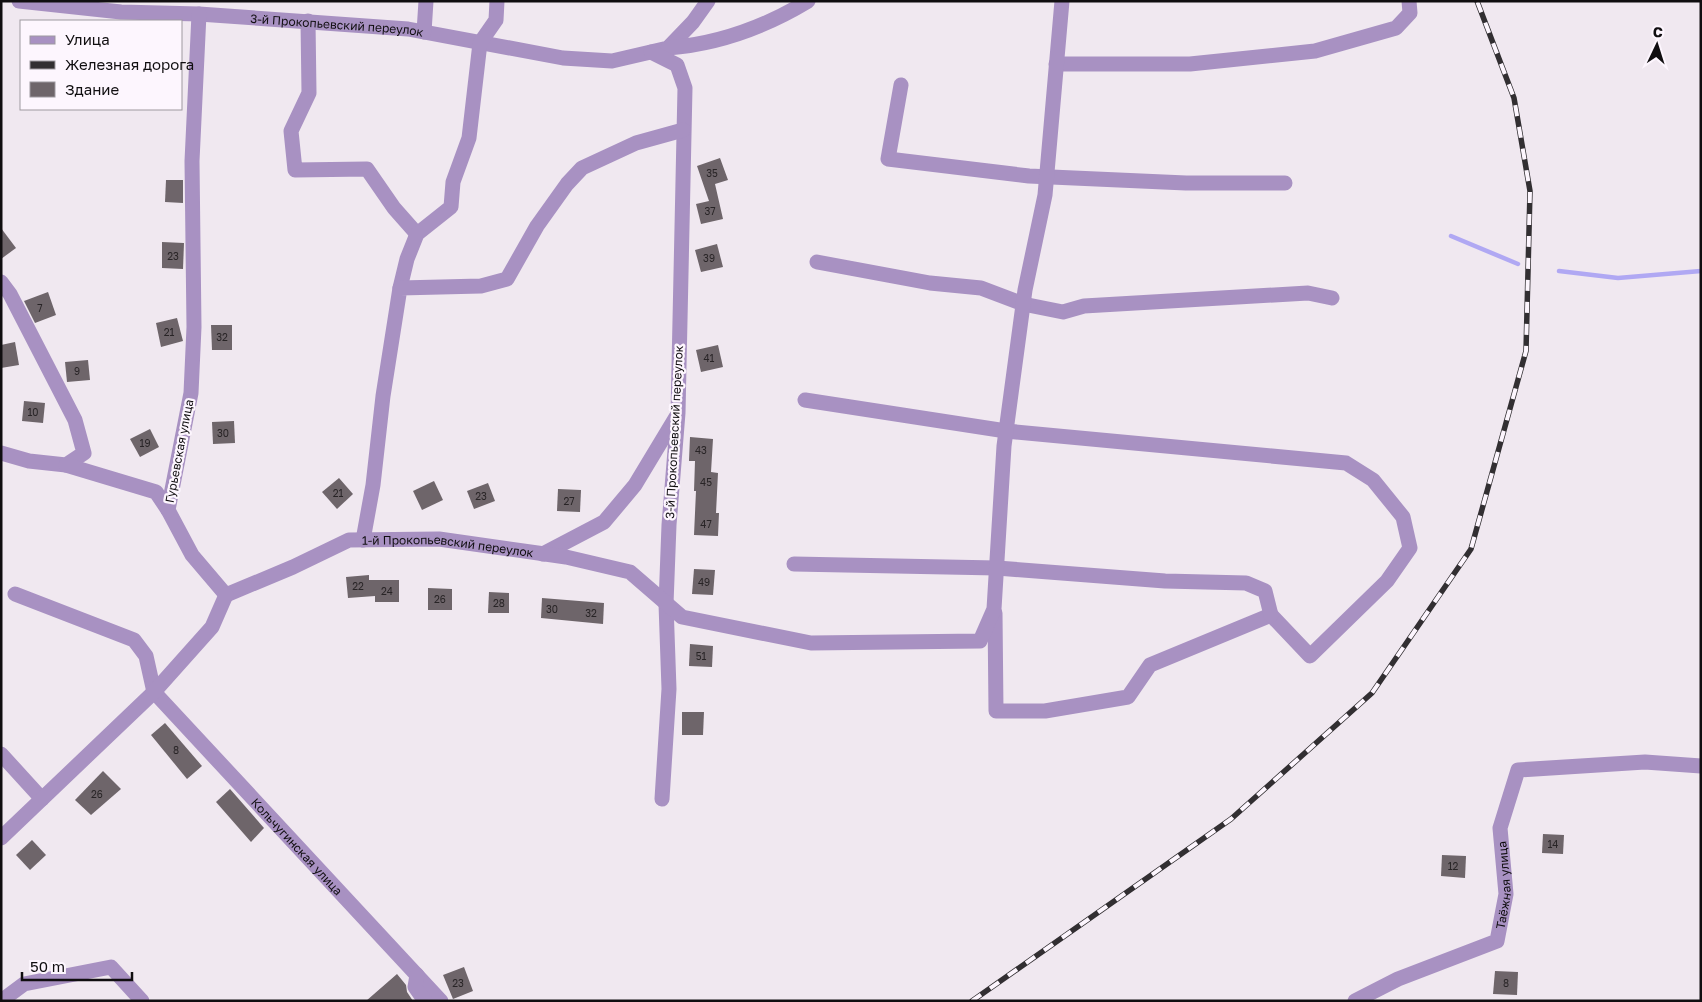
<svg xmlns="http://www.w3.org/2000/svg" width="1702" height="1002" viewBox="0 0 1702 1002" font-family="'Golos Text',sans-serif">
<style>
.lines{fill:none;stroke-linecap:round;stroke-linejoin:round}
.stream{stroke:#b0a8f3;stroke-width:4.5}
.building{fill:#6e656a}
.minor{stroke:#a891c2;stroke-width:15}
.rail-casing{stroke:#322f32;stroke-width:5.5}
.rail{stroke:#fdf6fe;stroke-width:4;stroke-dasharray:11;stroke-linecap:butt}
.labels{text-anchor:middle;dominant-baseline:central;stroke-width:4.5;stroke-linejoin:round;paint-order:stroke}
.number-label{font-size:10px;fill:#282426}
.street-label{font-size:12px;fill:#100e10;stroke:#fdf6fe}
</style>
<rect width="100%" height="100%" fill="#f0e8f0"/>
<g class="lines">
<!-- stream -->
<g class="stream">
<polyline points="1451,236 1518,264"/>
<polyline points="1559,271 1618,278 1701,271"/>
</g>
</g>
<!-- building -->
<g class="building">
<polygon points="720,158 728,180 715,184 723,219 701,224 696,204 709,201 697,166"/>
<polygon points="166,180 183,180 183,203 165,202"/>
<polygon points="1,228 16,248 1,259"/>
<polygon points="162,242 184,243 183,269 162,268"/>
<polygon points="717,244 723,267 701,272 695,250"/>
<polygon points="48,292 56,315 35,323 24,301"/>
<polygon points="177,318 183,341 161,347 156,323"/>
<polygon points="211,325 232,325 232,350 212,350"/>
<polygon points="15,342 19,365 1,368 1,345"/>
<polygon points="718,345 723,367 701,372 696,350"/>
<polygon points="88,360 90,380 67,382 65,362"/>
<polygon points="24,401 45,403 43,423 22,421"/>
<polygon points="234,421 235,443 213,444 212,422"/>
<polygon points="150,429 159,447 140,457 130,439"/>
<polygon points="690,437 713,439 711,472 718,473 716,513 719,513 718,536 694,535 696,491 694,491 695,461 689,461"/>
<polygon points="339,478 353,494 337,509 322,492"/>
<polygon points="434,481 443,500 422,510 413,491"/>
<polygon points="488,483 495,501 474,509 467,491"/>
<polygon points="558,489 581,490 580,512 557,511"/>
<polygon points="694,569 715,570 713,595 692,594"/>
<polygon points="369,575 369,580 399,580 399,602 375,602 375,596 348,598 346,577"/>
<polygon points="428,588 452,589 452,610 428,610"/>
<polygon points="489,592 509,593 509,613 488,613"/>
<polygon points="542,598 604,603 603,624 541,618"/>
<polygon points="690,644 713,646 712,667 689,666"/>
<polygon points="682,712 704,712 703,735 682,735"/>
<polygon points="165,723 202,766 187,779 151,735"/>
<polygon points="103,771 121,789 91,815 75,800"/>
<polygon points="230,789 264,828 251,842 216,802"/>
<polygon points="1543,834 1564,835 1563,854 1542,853"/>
<polygon points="32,840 46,855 30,870 16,855"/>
<polygon points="1442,855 1466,856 1465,878 1441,876"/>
<polygon points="464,967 473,991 453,999 443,975"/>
<polygon points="1495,971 1518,972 1517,995 1493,994"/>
<polygon points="397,974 406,985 407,992 413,1001 366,1001"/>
</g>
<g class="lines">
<!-- minor -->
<g class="minor">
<path id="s1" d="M19,1L121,12L199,14L408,29L563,58L612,61L668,48L693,22L708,1"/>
<polyline points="199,14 192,161 194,327 191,393 168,510 192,555 226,595"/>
<polyline points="308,21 309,93 291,131 295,170 367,169 394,208 417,234"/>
<polyline points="424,32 426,1"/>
<path d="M668,48C718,44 765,27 808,1"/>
<polyline points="651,52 677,65 685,88 678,413 669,525 666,604 669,689 662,799"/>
<polyline points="1056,64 1190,64 1315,51 1396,28 1410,13 1409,1"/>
<polyline points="901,85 888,159 1029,176 1186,183 1285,183"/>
<polyline points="817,262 930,283 981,288 1023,304 1063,312 1084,306 1308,293 1332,298"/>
<polyline points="1,282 10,294 75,420 84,453 66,465 29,461 1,453"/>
<polyline points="400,288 407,259 417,234 451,207 453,182 469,138 480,43 496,20 497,1"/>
<polyline points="805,400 1006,431 1346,463 1373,480 1403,517 1410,548 1387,581 1310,656 1271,615 1150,665 1128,697 1045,711 996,711 995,613"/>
<polyline points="66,465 156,492 168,510"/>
<polyline points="363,540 373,485 383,396 400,288 481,286 507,279 537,226 567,184 582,168 636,143 683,130"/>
<polyline points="543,554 604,522 635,485 676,417"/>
<polyline points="794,564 997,568 1165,581 1246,583 1265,591 1271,615"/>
<path id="s2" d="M15,594L134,640L146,656L154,692L441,1001"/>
<path id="s3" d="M226,595L293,567L349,540L439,539L566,557L630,572L682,617L811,643L980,641L994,609L1004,446L1025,290L1045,195L1062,1"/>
<polyline points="1,754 42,799"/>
<polyline points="1,838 154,692 212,627 226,595"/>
<polyline points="417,975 415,987 425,1001"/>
<polyline points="1,1001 24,984 111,967 142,1001"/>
<path id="s4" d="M1355,1001L1398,979L1497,941L1506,894L1500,828L1518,770L1645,762L1701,766"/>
</g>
<!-- rail casing -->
<g class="rail-casing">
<polyline id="rail" points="972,1001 1231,819 1372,693 1471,549 1526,351 1530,191 1514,98 1477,1"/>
</g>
<!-- rail -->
<use href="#rail" class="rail"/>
</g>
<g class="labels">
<!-- number labels -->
<g class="number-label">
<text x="712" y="173">35</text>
<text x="710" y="211">37</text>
<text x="173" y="256">23</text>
<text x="709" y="258">39</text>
<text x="40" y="308">7</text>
<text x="169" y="332">21</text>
<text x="222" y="337">32</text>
<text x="709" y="358">41</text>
<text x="77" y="371">9</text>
<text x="33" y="412">10</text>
<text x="223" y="433">30</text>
<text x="145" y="443">19</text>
<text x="701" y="450">43</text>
<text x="706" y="482">45</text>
<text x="338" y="493">21</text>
<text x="481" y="496">23</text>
<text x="569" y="501">27</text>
<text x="706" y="524">47</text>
<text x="704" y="582">49</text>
<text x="358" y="586">22</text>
<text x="387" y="591">24</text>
<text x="440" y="599">26</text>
<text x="499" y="603">28</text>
<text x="552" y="609">30</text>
<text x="591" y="613">32</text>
<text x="701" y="656">51</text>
<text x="176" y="750">8</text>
<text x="97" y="794">26</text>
<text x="1553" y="844">14</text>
<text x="1453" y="866">12</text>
<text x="458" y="983">23</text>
<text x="1506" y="983">8</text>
</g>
<!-- street labels -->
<g class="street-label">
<text stroke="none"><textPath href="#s1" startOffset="319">3-й Прокопьевский переулок</textPath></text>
<text transform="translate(674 432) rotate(-87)">3-й Прокопьевский переулок</text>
<text transform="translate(179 451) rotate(-79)">Гурьевская улица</text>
<text stroke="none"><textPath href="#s3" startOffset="234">1-й Прокопьевский переулок</textPath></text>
<text stroke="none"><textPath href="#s2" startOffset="395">Кольчугинская улица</textPath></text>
<text stroke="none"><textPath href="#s4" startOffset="211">Таёжная улица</textPath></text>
</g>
</g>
<!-- border -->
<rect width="1702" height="1002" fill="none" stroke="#100e10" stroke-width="5"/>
<!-- legend -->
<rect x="20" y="20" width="162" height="90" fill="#fdf6fe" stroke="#9e999f"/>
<rect x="30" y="36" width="25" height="8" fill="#a891c2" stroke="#9e999f"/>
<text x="65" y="45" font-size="15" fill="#100e10">Улица</text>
<rect x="30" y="61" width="25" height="8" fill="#322f32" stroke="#9e999f"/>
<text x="65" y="70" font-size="15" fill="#100e10">Железная дорога</text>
<rect x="30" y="82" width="25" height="15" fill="#6e656a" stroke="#9e999f"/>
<text x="65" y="95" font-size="15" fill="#100e10">Здание</text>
<!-- north arrow -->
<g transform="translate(1657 45) rotate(4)" stroke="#fdf6fe" stroke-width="4" paint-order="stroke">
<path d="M0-4L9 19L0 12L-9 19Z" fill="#100e10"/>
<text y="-8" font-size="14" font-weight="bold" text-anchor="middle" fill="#100e10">С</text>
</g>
<!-- scale -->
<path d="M22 972v8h110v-8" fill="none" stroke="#100e10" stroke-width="2.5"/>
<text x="30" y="972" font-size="15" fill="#100e10" stroke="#fdf6fe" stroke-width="4" paint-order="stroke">50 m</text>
</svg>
